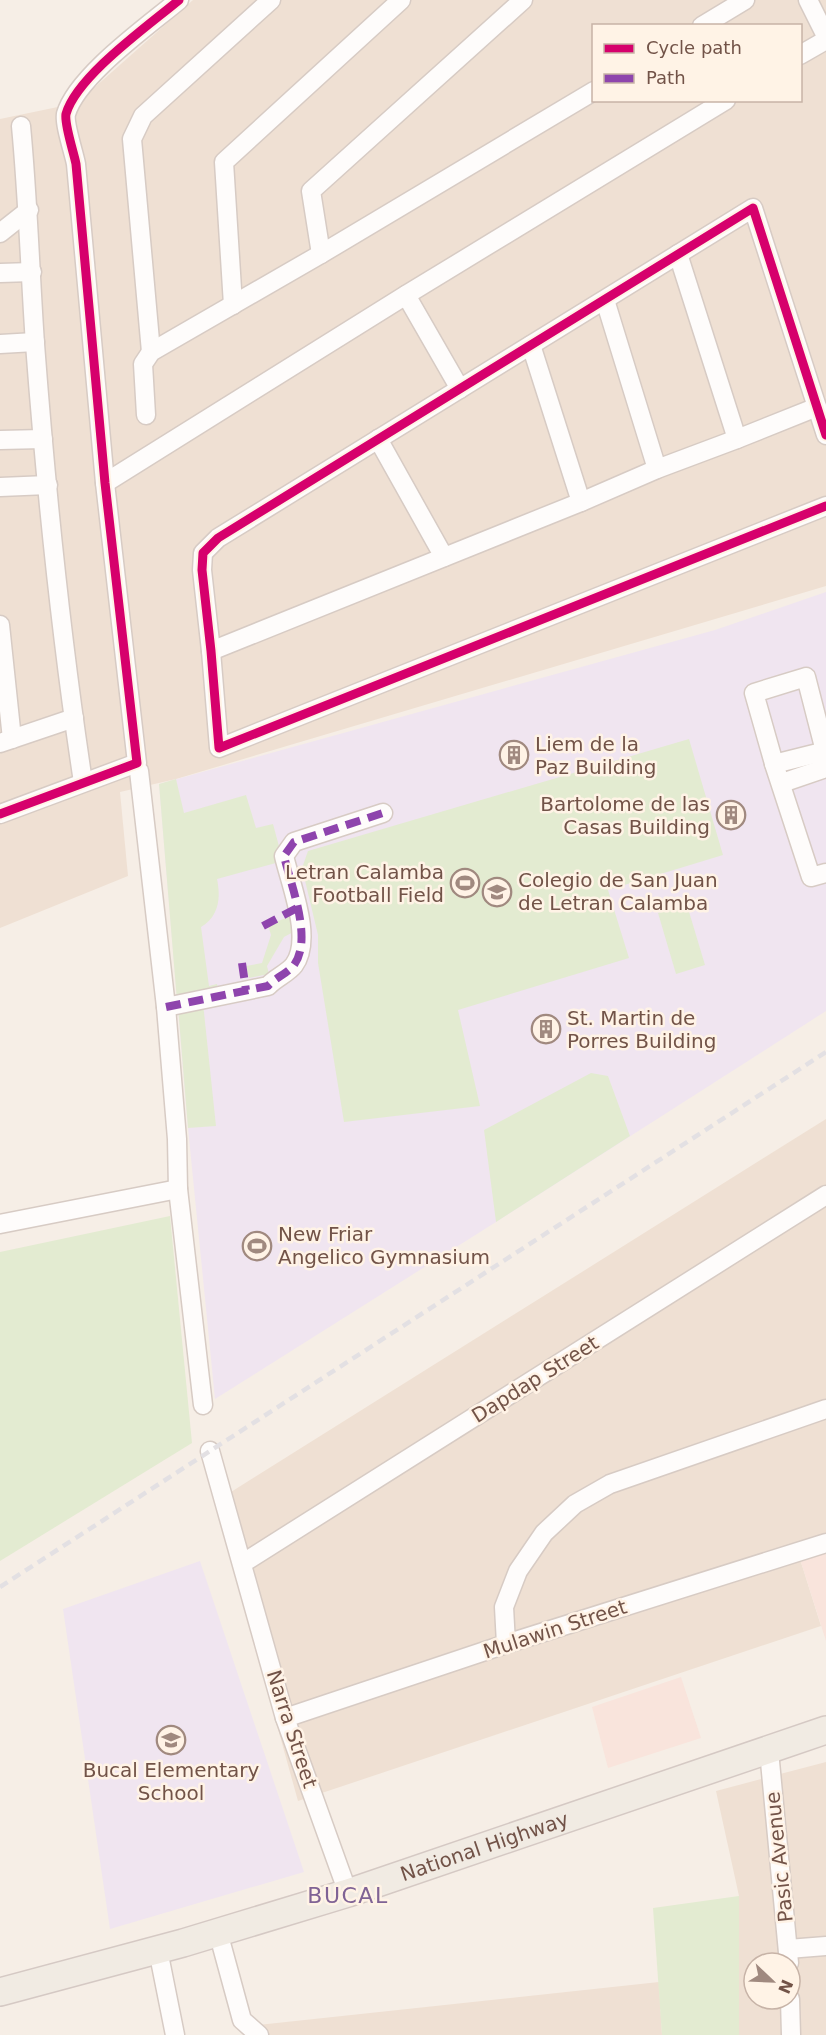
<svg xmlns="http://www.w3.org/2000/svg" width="826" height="2035" viewBox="0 0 826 2035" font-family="'DejaVu Sans',sans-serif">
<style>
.residential{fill:#efe0d3;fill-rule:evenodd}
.commercial{fill:#f9e4dc}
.education{fill:#f0e5f0}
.green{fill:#e3ebd1}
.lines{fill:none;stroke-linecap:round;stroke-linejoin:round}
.street-casing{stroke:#d7cbc4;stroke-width:21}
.primary-casing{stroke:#d5c9c4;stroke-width:30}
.street{stroke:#fefcfb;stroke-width:18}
.primary{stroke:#f1ebe3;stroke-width:27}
.rail{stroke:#e3e0e3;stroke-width:4.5;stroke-dasharray:9 6;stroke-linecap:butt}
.quiet{stroke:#8e44ad;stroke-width:8;stroke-dasharray:15 8;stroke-linecap:butt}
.cycleway-casing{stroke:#fff3e6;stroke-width:13}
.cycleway{stroke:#d6006c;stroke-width:9}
.labels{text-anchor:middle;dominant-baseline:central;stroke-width:5;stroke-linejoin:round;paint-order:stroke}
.poi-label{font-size:20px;fill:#725348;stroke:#fff3e6;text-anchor:start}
.street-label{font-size:20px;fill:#725348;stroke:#fff3e6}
.quarter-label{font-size:22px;letter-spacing:1.5px;fill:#806395;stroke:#fff3e6}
</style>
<rect width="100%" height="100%" fill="#f6eee6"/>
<!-- residential -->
<g class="residential">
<path d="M193,0H826V586L176,779L120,792L128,876L0,928V119L77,103ZM594,26H800V100H594Z"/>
<polygon points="826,1119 826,1551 800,1559 821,1626 298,1801 215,1502"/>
<path d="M826,1762V2035H739V1896L716,1791ZM754,1963H790V1999H754Z"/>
<polygon points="659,1982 662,2035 246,2035 247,2017 258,2025"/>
</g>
<!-- commercial -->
<g class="commercial">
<polygon points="826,1551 826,1641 800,1559"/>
<polygon points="681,1677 701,1738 608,1768 592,1707"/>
</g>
<!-- education -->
<g class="education">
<polygon points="826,592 826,1011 496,1222 215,1399 188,1128 159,784 715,630"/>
<polygon points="200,1561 304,1872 110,1929 63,1609"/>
</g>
<!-- green -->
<g class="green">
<polygon points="689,739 723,855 608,890 629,958 458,1010 480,1106 344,1122 318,963 318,935 302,868 308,851"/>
<path d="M176,779L184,813L246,795L256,828L273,824L283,861L217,879C221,898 219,916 201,927L209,986L217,984L219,994L177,1001L159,784Z"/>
<polygon points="687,905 705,965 676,974 658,913"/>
<polygon points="291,916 297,930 284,937 267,966 269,974 249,978 246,966 262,963 271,935 268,925"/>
<polygon points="203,1003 216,1126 188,1128 178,1007"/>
<polygon points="591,1073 608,1076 630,1136 496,1222 484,1130"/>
<polygon points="170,1216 192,1443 0,1561 0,1252"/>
<polygon points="739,1896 739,2035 662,2035 653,1908"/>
</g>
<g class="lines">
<!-- street casing -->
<g class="street-casing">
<g id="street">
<polyline points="808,0 826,36"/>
<polyline points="702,26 745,0"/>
<polyline points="800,55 826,40"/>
<path d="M21,126C28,199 30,271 35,344C46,490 61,637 83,782"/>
<polyline points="0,233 29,210"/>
<polyline points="321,254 311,191 523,0"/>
<polyline points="678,254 737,439"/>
<polyline points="0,273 32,272"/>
<polyline points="406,295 460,389"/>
<polyline points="605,300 657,469"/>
<polyline points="233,305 224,162 401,0"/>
<polyline points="0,344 35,342"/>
<polyline points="531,345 581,502"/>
<polyline points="151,352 132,139 143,116 271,0"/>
<polyline points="146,415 143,364 151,352 321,254 594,91"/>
<polyline points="826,435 753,208 218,538 203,553 202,570 211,651 219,748 826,506"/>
<polyline points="378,439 444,557"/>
<polyline points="0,440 43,439"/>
<polyline points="105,483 406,295 726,100"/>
<polyline points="0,487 48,485"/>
<polyline points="0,625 12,739"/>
<polyline points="211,651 581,502 657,469 737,439 817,407"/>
<polyline points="0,743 74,718"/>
<polyline points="826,755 806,677 754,693 775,767 811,877 826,873"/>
<polyline points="774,764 826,751"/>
<polyline points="139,771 166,1007 177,1139 178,1189 203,1405"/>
<polyline points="782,783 826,768"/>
<path d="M0,814L137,763L105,483L76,164C74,153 64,124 66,114C77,76 148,26 179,0"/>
<path d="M166,1007L268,986C275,978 288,973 294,965C313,939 291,886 284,856L294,842L383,813"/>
<polyline points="0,1224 178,1189"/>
<polyline points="210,1451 285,1718 348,1893"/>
<polyline points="243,1563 826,1195"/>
<polyline points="506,1644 504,1607 518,1571 544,1533 575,1504 610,1484 826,1409"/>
<polyline points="285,1718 506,1644 826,1543"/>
<polyline points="769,1751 789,1963"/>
<polyline points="218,1932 242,2020 259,2035"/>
<polyline points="788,1949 826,1946"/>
<polyline points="158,1950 175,2035"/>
<polyline points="790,1999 791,2035"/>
</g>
</g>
<!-- primary casing -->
<g class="primary-casing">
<g id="primary">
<path id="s1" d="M0,1992L183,1943L348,1893L826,1730"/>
</g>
</g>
<!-- street -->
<use href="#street" class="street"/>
<!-- primary -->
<use href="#primary" class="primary"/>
<!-- rail -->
<polyline class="rail" points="0,1587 826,1052"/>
<!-- quiet -->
<g class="quiet">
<polyline points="263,926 297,908"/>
<polyline points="242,963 246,990"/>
<path d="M166,1007L268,986C275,978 288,973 294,965C313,939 291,886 284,856L294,842L383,813"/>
</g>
<!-- cycleway casing -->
<g class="cycleway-casing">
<g id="cycleway">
<polyline points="826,435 753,208 218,538 203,553 202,570 211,651 219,748 826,506"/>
<path d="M0,814L137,763L105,483L76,164C74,153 64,124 66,114C77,76 148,26 179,0"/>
</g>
</g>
<!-- cycleway -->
<use href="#cycleway" class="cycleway"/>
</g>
<!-- icons -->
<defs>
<g id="building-ring" transform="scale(1.5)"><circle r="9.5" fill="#fff3e6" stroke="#a0897f" stroke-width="1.5"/><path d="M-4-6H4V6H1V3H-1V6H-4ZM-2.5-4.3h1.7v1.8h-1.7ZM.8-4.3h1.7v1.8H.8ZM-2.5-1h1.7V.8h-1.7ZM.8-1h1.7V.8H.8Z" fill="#a0897f"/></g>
<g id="stadium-ring" transform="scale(1.5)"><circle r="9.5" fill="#fff3e6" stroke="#a0897f" stroke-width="1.5"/><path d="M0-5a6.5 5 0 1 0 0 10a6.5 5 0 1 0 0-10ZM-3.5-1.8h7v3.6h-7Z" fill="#a0897f"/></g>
<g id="university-ring" transform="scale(1.5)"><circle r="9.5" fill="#fff3e6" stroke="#a0897f" stroke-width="1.5"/><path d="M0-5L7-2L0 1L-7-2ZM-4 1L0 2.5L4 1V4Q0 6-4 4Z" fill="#a0897f"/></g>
<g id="school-ring" transform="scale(1.5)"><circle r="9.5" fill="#fff3e6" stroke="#a0897f" stroke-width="1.5"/><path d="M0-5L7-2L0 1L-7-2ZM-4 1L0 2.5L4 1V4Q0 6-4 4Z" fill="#a0897f"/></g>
</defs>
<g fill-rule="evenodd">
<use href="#building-ring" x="514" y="755"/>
<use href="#building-ring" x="731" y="815"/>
<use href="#stadium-ring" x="465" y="883"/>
<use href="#university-ring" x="497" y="892"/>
<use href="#building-ring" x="546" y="1029"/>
<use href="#stadium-ring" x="257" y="1246"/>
<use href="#school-ring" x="171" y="1740"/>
</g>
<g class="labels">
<!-- poi labels -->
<g class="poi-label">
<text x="535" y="744">Liem de la<tspan x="535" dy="23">Paz Building</tspan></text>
<text x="710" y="804" text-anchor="end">Bartolome de las<tspan x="710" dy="23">Casas Building</tspan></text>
<text x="444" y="872" text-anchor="end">Letran Calamba<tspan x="444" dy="23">Football Field</tspan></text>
<text x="518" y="880">Colegio de San Juan<tspan x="518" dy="23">de Letran Calamba</tspan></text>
<text x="567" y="1018">St. Martin de<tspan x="567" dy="23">Porres Building</tspan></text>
<text x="278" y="1234">New Friar<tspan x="278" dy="23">Angelico Gymnasium</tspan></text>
<text x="171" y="1770" text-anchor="middle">Bucal Elementary<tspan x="171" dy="23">School</tspan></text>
</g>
<!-- street labels -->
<g class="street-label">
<text transform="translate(535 1379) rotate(-32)">Dapdap Street</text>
<text transform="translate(555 1629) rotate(-18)">Mulawin Street</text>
<text transform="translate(292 1729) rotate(72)">Narra Street</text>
<text stroke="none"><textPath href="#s1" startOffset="506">National Highway</textPath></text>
<text transform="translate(779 1857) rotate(-96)">Pasic Avenue</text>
</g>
<!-- quarter labels -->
<g class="quarter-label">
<text x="348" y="1895">BUCAL</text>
</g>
</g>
<!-- legend -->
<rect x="592" y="24" width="210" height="78" fill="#fff3e6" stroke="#c7b3a7" stroke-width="1.5"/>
<rect x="604" y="44" width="30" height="9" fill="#d6006c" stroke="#c7b3a7" stroke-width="1.5"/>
<text x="646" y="54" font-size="18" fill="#725348">Cycle path</text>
<rect x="604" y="74" width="30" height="9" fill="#8e44ad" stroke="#c7b3a7" stroke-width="1.5"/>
<text x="646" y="84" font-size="18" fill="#725348">Path</text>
<!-- north arrow -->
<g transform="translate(772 1981) rotate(113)"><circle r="28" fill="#fff3e6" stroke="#c7b3a7" stroke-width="1.5"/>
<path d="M0-4.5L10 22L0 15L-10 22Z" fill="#a0897f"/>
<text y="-9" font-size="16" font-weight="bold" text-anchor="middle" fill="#725348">N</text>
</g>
</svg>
